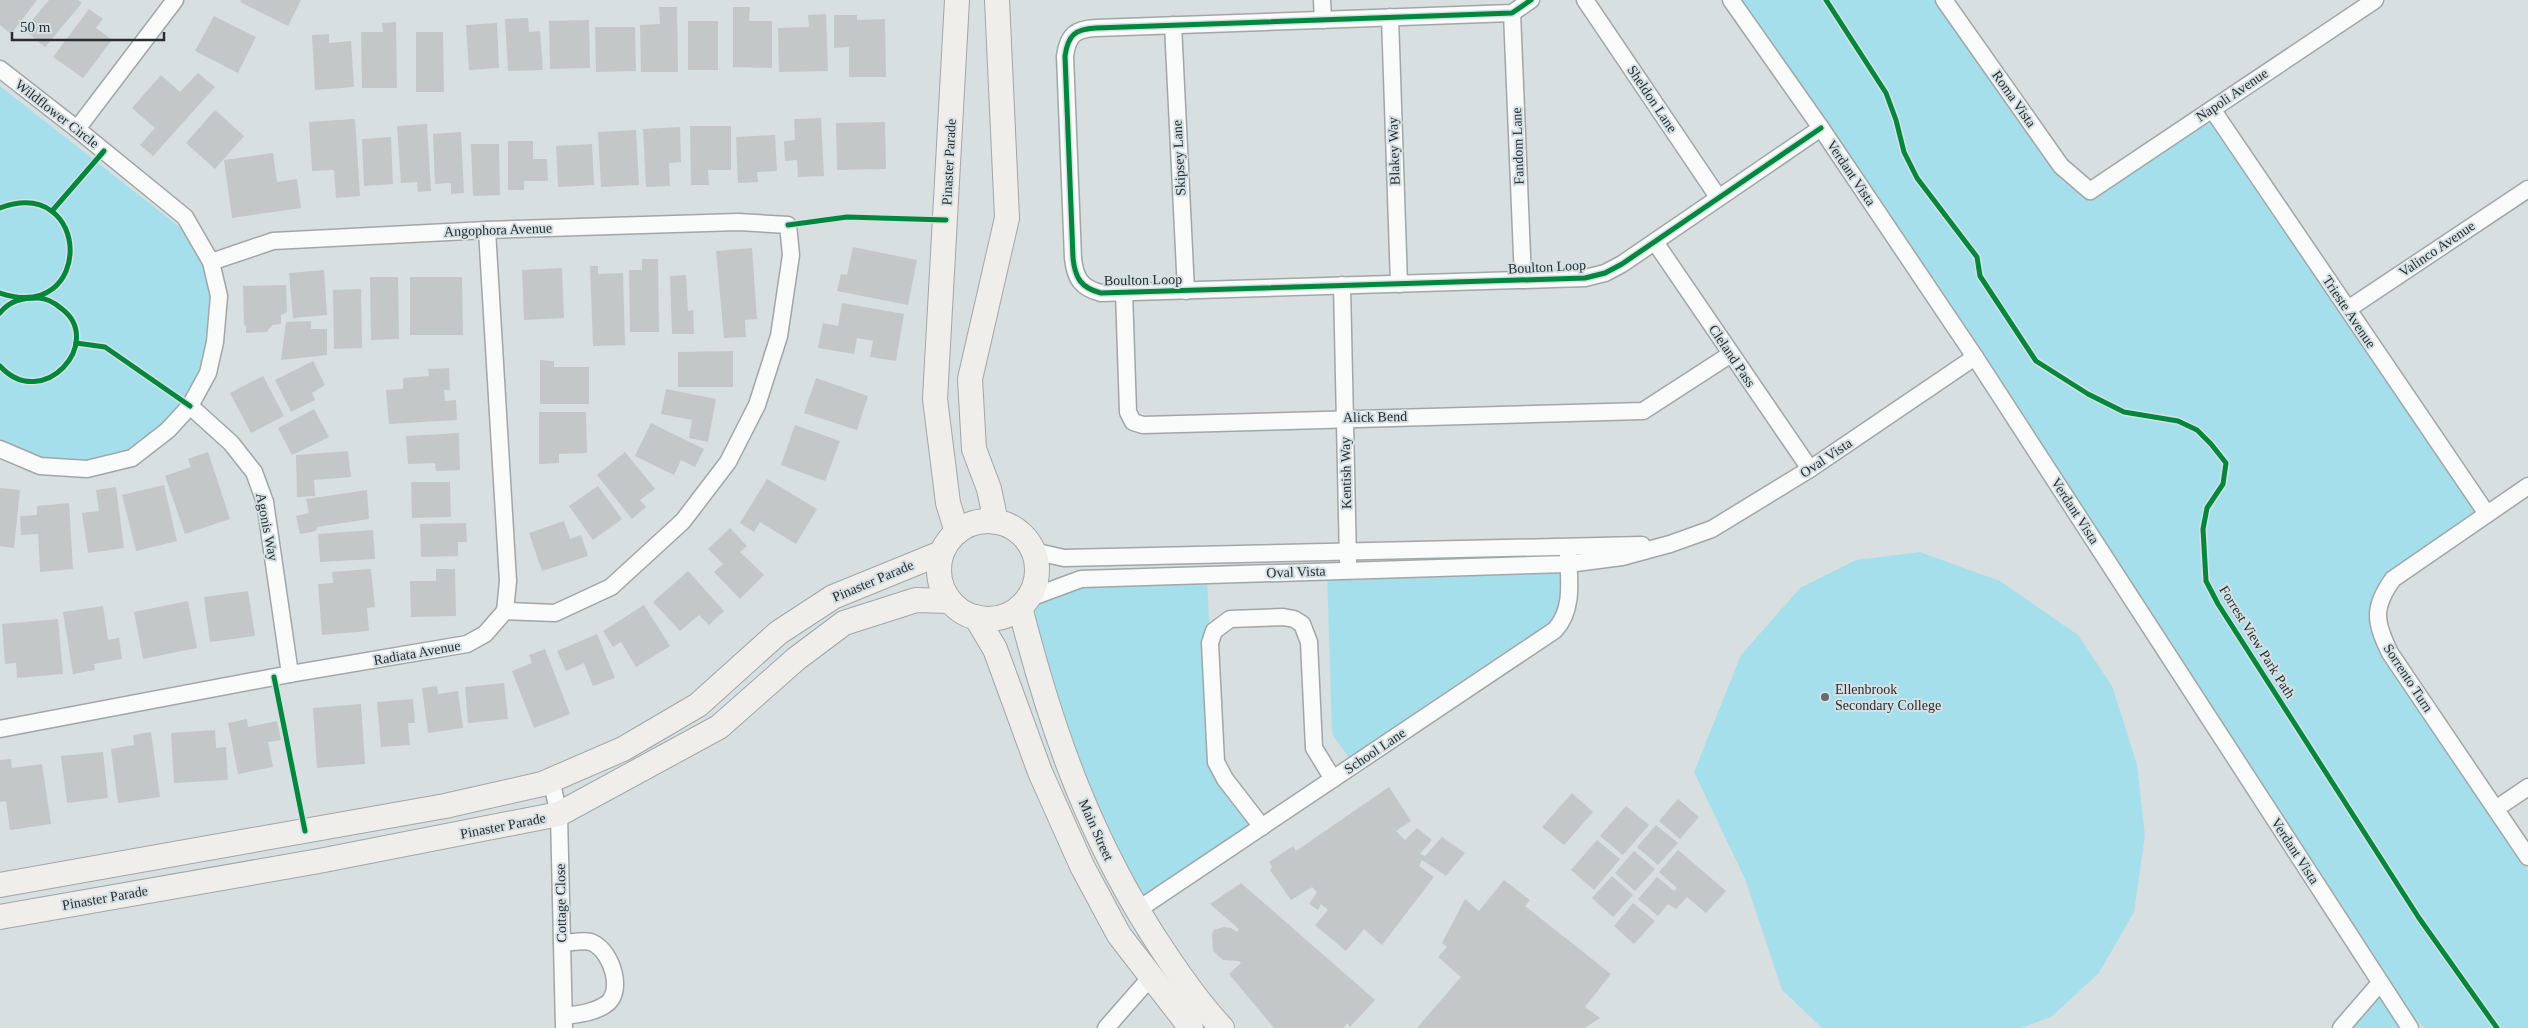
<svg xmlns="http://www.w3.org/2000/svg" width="2528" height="1028" viewBox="0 0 2528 1028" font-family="Georgia,serif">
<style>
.green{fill:#a6dfec}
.building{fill:#c3c7c8}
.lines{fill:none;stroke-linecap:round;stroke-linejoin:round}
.street-casing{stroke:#a1a6a7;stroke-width:19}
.secondary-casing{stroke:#a1a6a7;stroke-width:26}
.street{stroke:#f9fafa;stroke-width:16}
.secondary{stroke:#f0eeeb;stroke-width:24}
.cycleway-casing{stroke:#d5e1e4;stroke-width:8}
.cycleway{stroke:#00873e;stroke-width:5}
.poi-dot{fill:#666b6c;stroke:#d5e1e4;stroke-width:2}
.labels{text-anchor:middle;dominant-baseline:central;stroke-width:4;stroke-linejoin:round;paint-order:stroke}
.street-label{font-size:14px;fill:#292d2e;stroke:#d5e1e4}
.poi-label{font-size:14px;fill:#292d2e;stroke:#d5e1e4;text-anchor:start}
</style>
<rect width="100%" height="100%" fill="#d8dfe0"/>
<!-- green -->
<g class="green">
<polygon points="1731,0 1944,0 2090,191 2212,109 2487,514 2393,579 2381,634 2497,808 2528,871 2528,1028 2424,1028 2386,989 2417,1028 2341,1028 2380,983"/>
<polygon points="0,86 181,228 205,268 212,302 209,343 201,371 185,400 164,426 129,450 84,462 42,461 0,441"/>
<polygon points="1920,552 2000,581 2078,635 2112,686 2137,764 2145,836 2134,912 2099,973 2051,1017 2021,1028 1822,1028 1782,990 1745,879 1694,772 1741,655 1800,588 1856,560"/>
<polygon points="1568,564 1564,620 1354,765 1332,734 1327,571"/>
<polygon points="1207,576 1215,750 1262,827 1136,911 1068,769 1027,599 1051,588"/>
</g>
<!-- building -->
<g class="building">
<polygon points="0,0 37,0 11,34 0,25"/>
<polygon points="49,0 78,0 82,3 45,47 24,30"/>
<polygon points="241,0 301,0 288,26 240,2"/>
<polygon points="659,7 677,7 678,72 641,72 640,25 660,24"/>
<polygon points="733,7 750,7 749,21 772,21 772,68 733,67"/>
<polygon points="89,9 103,19 96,28 112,40 83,78 53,57"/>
<polygon points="826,14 828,71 779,72 778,28 809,27 808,15"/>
<polygon points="834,15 857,15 857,20 885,19 886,77 849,77 849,47 834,48"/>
<polygon points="214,16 256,37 238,73 195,51"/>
<polygon points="528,18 529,32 540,31 543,70 508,71 505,19"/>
<polygon points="589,20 590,68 550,69 549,21"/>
<rect x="688" y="21" width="30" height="49"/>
<polygon points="396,22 397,88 362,88 361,32 383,32 382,23"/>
<polygon points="497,23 499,68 469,70 466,25"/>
<polygon points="595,27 635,27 636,71 596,72"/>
<polygon points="416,32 443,32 444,92 416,92"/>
<polygon points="329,34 329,43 351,41 354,87 315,90 312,35"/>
<polygon points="198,73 215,87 153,156 140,145 155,128 132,108 161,75 180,92"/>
<polygon points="215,110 244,136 215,169 186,143"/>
<polygon points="821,118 824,176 798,177 797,160 785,161 784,141 795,140 794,119"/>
<polygon points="355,119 360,196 336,198 334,170 312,171 309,122"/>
<polygon points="885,122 886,169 837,170 836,123"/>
<polygon points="427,124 431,191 418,192 417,182 401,183 397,126"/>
<polygon points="690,126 731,126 731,170 708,170 709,185 691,185"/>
<polygon points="680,127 681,162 669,163 670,186 646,187 643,129"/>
<polygon points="636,130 639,185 601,187 598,132"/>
<polygon points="461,132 464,193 451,194 451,183 435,184 433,134"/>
<polygon points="775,135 777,171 757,172 758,182 738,183 736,137"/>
<polygon points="391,137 393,184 364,186 362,139"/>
<polygon points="508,141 533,141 533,159 547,159 548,181 524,181 524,190 508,190"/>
<polygon points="471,144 499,144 500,195 473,196"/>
<polygon points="592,144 594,185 558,187 556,146"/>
<polygon points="273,153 277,182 297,179 301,208 232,218 224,160"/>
<polygon points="853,247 917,260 908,305 837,291 841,274 847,275"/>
<polygon points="752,248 757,319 745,320 746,337 724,338 716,251"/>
<polygon points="642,259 658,259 659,332 630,332 629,270 642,270"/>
<polygon points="590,266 598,266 598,274 623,273 625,345 593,346"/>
<polygon points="562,268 564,318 524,320 522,270"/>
<polygon points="324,270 327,315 293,318 289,273"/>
<polygon points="686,275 688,311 693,310 694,334 672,334 670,276"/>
<polygon points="370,277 398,277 399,339 371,340"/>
<polygon points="410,277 462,277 463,335 410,335"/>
<polygon points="286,285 287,312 281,315 281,324 272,325 267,332 246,333 246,326 244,325 243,286"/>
<polygon points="361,289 362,348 334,349 333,290"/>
<polygon points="842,303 904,314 896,361 870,357 873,341 857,338 854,354 818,348 823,323 838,326"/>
<polygon points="311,321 311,329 327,329 327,355 281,360 286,322"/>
<polygon points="733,351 733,387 678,387 678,352"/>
<polygon points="540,360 554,361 554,367 589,367 589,404 540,404"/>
<polygon points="313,361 325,385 312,393 315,400 291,412 275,380"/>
<polygon points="449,368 450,390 444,390 445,401 456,400 457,420 389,424 386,390 403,389 403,378 429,376 428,369"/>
<polygon points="263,376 284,416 251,433 230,393"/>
<polygon points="816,378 868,396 857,430 804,413"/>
<polygon points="666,389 716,399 708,442 689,438 692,420 661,414"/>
<polygon points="314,409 329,437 292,455 278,428"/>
<polygon points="539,412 586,412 587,453 559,454 559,463 539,464"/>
<polygon points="651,423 704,449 695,467 681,460 674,475 635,456"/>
<polygon points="795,425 840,441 825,481 781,465"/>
<polygon points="459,433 460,470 436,471 435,463 408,464 406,436"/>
<polygon points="348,451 351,477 314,480 315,496 297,497 296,455"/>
<polygon points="208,452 230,519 185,534 165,476 191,467 188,459"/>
<polygon points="625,452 655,489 640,500 646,507 632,519 597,475"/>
<polygon points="767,479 817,509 796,544 760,522 754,532 740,523"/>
<polygon points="411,482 450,482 451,517 412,518"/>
<polygon points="164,485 177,541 136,551 122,495"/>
<polygon points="598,486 622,519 593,540 569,506"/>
<polygon points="116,487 124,548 88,553 82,513 99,511 96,490"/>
<polygon points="0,488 20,490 14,548 0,546"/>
<polygon points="367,490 369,519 317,527 316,531 300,534 296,516 309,513 306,499"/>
<polygon points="69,503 73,569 40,572 38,534 21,535 20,516 37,515 37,506"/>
<polygon points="564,521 570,539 581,535 588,556 542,571 529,533"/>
<polygon points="466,523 467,542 458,542 458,556 421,557 420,524"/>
<polygon points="730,528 747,546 740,552 764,575 740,599 714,572 723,564 708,549"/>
<polygon points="373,530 375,559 320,562 318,534"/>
<polygon points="371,569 375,607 367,608 369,631 322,635 318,584 333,583 332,572"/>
<polygon points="436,569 455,569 456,616 411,617 410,581 436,581"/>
<polygon points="688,571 724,611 709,625 699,615 680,631 653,602"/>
<polygon points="248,591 255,636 210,642 204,597"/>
<polygon points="188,601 197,648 143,659 134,612"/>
<polygon points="644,605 670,646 636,667 621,642 613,647 603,631"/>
<polygon points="103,606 108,640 119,638 122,659 94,664 95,670 73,674 63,612"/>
<polygon points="58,619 63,674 17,678 16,663 5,664 2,624"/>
<polygon points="597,634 615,678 593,686 584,663 566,671 557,651"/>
<polygon points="545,649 570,714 534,728 512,671 532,663 529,655"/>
<polygon points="504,683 508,719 468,723 465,687"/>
<polygon points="437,686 438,694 458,691 463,728 428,733 422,688"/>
<polygon points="413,699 415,723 408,723 410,745 381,747 377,702"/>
<polygon points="361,704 365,764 317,768 313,708"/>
<polygon points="247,719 248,727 277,721 281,740 268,742 273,767 238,774 228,723"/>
<polygon points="215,730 216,748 226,747 228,780 174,783 171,733"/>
<polygon points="151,732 160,797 118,803 111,749 134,745 133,735"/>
<polygon points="103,752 108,798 67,803 61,756"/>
<polygon points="11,759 12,768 42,764 51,824 10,830 6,801 0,802 0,760"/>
<polygon points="1389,787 1411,821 1396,831 1405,840 1417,828 1432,840 1420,854 1425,856 1442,837 1465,853 1446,876 1422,860 1419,866 1434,877 1382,945 1364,929 1346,951 1315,925 1328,910 1321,904 1318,910 1309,904 1317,892 1312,887 1291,900 1270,870 1272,867 1269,862 1293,846 1296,851"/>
<polygon points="1572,793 1593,812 1564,845 1542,827"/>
<polygon points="1678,799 1699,817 1680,839 1659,821"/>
<polygon points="1626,806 1649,825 1623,855 1600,836"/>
<polygon points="1656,825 1678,843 1658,865 1637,847"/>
<polygon points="1597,840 1620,859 1594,890 1571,870"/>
<polygon points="1678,850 1726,891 1706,913 1687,897 1676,909 1668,904 1658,916 1638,899 1657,877 1674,891 1677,888 1659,872"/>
<polygon points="1634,851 1655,869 1635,891 1615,873"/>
<polygon points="1612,876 1633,895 1613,917 1592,898"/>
<polygon points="1504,880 1530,900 1525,906 1611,974 1585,1007 1600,1018 1585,1028 1417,1028 1461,977 1438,957 1447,947 1442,943 1465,899 1479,911"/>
<polygon points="1241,883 1375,1000 1350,1027 1347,1023 1344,1028 1274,1028 1229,974 1241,963 1239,961 1223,960 1213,951 1212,934 1214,930 1224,927 1231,928 1237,932 1239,929 1210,904"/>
<polygon points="1633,903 1655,921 1634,944 1614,926"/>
</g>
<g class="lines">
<!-- street casing -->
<g class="street-casing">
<g id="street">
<polyline points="1322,0 1323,20"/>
<path d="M1531,0L1512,13L1096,28C1075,29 1068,35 1065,56L1073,258C1075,278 1081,288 1101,293L1585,278L1605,273L1622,264L1821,128"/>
<polyline points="1585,0 1718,197"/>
<polyline points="1731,0 1821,128 1975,357 2410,1028"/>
<polyline points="1944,0 2061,166 2090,191 2375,0"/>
<polyline points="1512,13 1523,280"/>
<polyline points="1390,17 1399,284"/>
<polyline points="1173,25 1186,291"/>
<polyline points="0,69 77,129 185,217 211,262 219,296 215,342 208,373 190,406 168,430 132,458 87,469 40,466 0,449"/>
<polyline points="2212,109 2487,514"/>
<polyline points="77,129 175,0"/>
<polyline points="1655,242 1810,469"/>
<polyline points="211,262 273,241 487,230 738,222 788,225 791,255 779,336 757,405 728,462 683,521 611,587 555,613 505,611"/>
<polyline points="1342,285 1348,561"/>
<polyline points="1124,292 1128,412 1133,422 1143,425 1643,411 1731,354"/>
<polyline points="2348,309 2528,189"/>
<polyline points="190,406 231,443 254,472 265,502 290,674"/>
<path d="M2528,486L2393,579C2372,608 2375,622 2390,653L2528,857"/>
<polyline points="1033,551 1064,558 1642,545"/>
<polyline points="1027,599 1081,579 1568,564 1622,557 1670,544 1712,529 1810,469 1975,357"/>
<polyline points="0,729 290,674 467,644 485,634 505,611 508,581 487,230"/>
<polyline points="551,780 559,814 564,1028"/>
<polyline points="2497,808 2528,787"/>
<polyline points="1262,827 1225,779 1216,762 1210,643 1214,631 1230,619 1283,617 1294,619 1302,624 1309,642 1314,748 1333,779"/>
<path d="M1136,911L1555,630C1574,609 1569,580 1568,554"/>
<path d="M562,943C571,943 586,939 593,943C612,952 625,993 605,1005C593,1013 578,1014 564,1016"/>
<polyline points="1106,1028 1150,978"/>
<polyline points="2341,1028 2380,983"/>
</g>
</g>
<!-- secondary casing -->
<g class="secondary-casing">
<g id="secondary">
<circle cx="988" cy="570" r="49"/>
<polyline points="996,522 989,489 974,449 970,379 1007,218 997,0"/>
<polyline points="957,532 948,503 935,399 957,0"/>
<path d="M1020,607C1052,733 1091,843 1164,952C1182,979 1200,1005 1222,1028"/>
<polyline points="976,617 995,649 1040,772 1082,866 1119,935 1191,1028"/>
<polyline points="0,885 445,806 542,784 623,749 698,705 778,633 833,597 941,553"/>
<polyline points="0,917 319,861 559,814 719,727 796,659 844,623 916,600 949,601"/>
</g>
</g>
<!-- street -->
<use href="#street" class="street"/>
<!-- secondary -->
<use href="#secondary" class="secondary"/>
<!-- cycleway casing -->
<g class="cycleway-casing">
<g id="cycleway">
<path d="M1531,0L1512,13L1096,28C1075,29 1068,35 1065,56L1073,258C1075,278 1081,288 1101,293L1585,278L1605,273L1622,264L1821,128"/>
<polyline points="1826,0 1886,93 1896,120 1904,152 1917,178 1977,257 1980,276 2036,361 2088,394 2124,412 2178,421 2197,430 2211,444 2226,463 2223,484 2207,508 2203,529 2206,581 2218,604 2419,918 2497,1028"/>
<path d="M0,208C92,174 95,325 0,293"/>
<polyline points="52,211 104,151"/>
<polyline points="788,225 847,217 946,220"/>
<path d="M0,313C10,300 23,298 38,298C47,298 55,303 62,309C105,342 43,413 0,366"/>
<polyline points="76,343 105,347 190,406"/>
<polyline points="274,677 305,831"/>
</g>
</g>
<!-- cycleway -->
<use href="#cycleway" class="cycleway"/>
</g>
<!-- markers -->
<circle class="poi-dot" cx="1825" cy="697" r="5"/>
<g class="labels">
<!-- street labels -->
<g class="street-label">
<text transform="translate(2232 95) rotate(-34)">Napoli Avenue</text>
<text transform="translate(1652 99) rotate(56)">Sheldon Lane</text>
<text transform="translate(2014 99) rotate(55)">Roma Vista</text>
<text transform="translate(57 114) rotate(38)">Wildflower Circle</text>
<text transform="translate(1518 146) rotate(-92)">Fandom Lane</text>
<text transform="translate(1394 151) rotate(-92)">Blakey Way</text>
<text transform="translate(1179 158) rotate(-93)">Skipsey Lane</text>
<text transform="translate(949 162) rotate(-87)">Pinaster Parade</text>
<text transform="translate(1851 173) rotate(56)">Verdant Vista</text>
<text transform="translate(498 230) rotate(-2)">Angophora Avenue</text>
<text transform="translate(2437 249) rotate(-34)">Valinco Avenue</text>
<text transform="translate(1547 267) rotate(-3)">Boulton Loop</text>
<text transform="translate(1143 280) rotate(-1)">Boulton Loop</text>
<text transform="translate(2349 312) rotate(56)">Trieste Avenue</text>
<text transform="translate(1732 356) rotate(56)">Cleland Pass</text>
<text transform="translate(1375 417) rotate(-1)">Alick Bend</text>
<text transform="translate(1826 458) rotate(-34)">Oval Vista</text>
<text transform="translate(1346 473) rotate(-91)">Kentish Way</text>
<text transform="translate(2075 511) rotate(57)">Verdant Vista</text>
<text transform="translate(267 527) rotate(79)">Agonis Way</text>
<text transform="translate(1296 572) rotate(-2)">Oval Vista</text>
<text transform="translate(873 581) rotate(-23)">Pinaster Parade</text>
<text transform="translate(2257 642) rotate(58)">Forrest View Park Path</text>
<text transform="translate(417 653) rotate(-10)">Radiata Avenue</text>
<text transform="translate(2408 678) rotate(57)">Sorrento Turn</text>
<text transform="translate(1375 751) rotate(-34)">School Lane</text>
<text transform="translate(503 826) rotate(-11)">Pinaster Parade</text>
<text transform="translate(1096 830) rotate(66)">Main Street</text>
<text transform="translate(2295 851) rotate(57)">Verdant Vista</text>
<text transform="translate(105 898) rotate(-10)">Pinaster Parade</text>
<text transform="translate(561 903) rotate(-91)">Cottage Close</text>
</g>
<!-- poi labels -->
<g class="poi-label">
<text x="1835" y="689">Ellenbrook<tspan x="1835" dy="16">Secondary College</tspan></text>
</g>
</g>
<!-- scale -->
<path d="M12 32v8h152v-8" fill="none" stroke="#292d2e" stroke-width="2.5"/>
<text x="20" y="32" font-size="15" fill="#292d2e" stroke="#d5e1e4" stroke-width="4" paint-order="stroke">50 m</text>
</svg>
